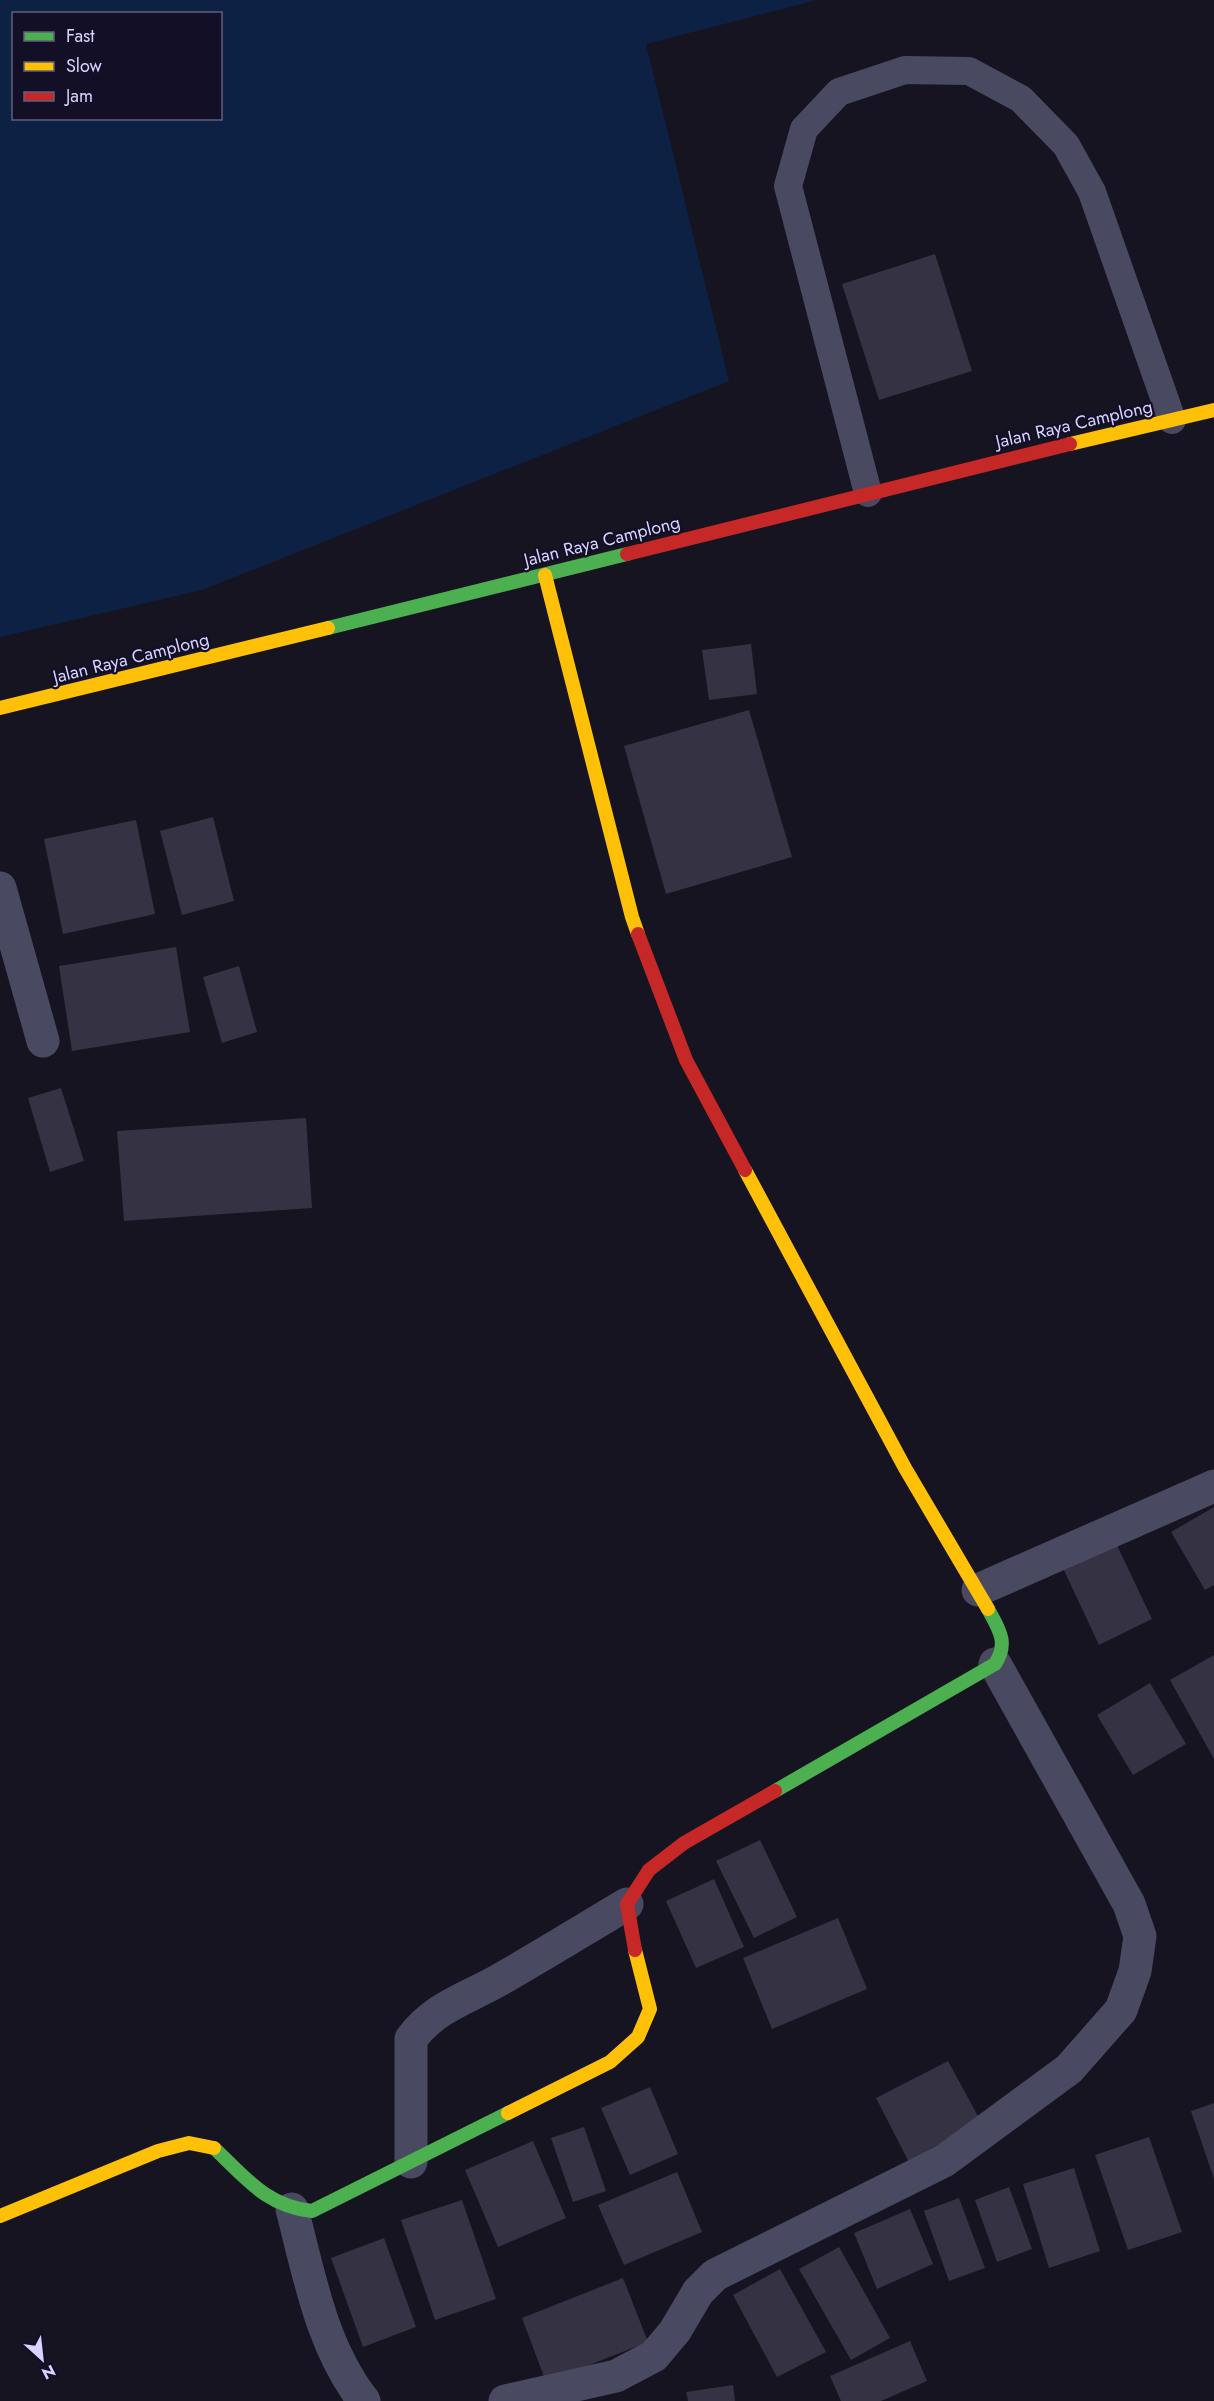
<svg xmlns="http://www.w3.org/2000/svg" width="1214" height="2401" viewBox="0 0 1214 2401" font-family="Jost,sans-serif">
<style>
.water{fill:#0d2144;fill-rule:evenodd}
.building{fill:#343243}
.lines{fill:none;stroke-linecap:round;stroke-linejoin:round}
.lane{stroke:#4a4962;stroke-width:28}
.street{stroke:#4a4962;stroke-width:33}
.fast{stroke:#4caf50;stroke-width:14}
.slow{stroke:#ffc107;stroke-width:14}
.jam{stroke:#c62828;stroke-width:14}
.labels{text-anchor:middle;dominant-baseline:central;stroke-width:4.5;stroke-linejoin:round;paint-order:stroke}
.street-label{font-size:18px;fill:#d9d4ff;stroke:#130f26}
</style>
<rect width="100%" height="100%" fill="#161421"/>
<!-- water -->
<path class="water" d="M0,0H817L646,44L729,381L202,590L0,637ZM14,14H220V118H14Z"/>
<!-- building -->
<g class="building">
<polygon points="935,254 972,371 879,400 842,284"/>
<polygon points="751,644 757,694 709,700 702,650"/>
<polygon points="749,710 792,857 666,894 624,746"/>
<polygon points="213,817 234,901 182,915 160,831"/>
<polygon points="136,820 155,914 63,934 44,839"/>
<polygon points="176,947 190,1032 72,1051 59,966"/>
<polygon points="239,966 257,1032 222,1043 203,977"/>
<polygon points="61,1088 84,1161 50,1172 28,1098"/>
<polygon points="306,1118 312,1208 124,1221 117,1131"/>
<polygon points="1214,1507 1214,1585 1205,1590 1171,1532"/>
<polygon points="1115,1541 1152,1619 1099,1645 1062,1566"/>
<polygon points="1214,1655 1214,1759 1170,1680"/>
<polygon points="1150,1683 1186,1744 1133,1775 1097,1715"/>
<polygon points="760,1840 797,1917 754,1938 716,1861"/>
<polygon points="714,1879 744,1947 696,1968 666,1901"/>
<polygon points="838,1918 867,1989 772,2029 743,1958"/>
<polygon points="948,2061 985,2129 912,2168 876,2098"/>
<polygon points="650,2087 678,2154 630,2175 601,2108"/>
<polygon points="1214,2103 1214,2179 1191,2111"/>
<polygon points="584,2127 606,2191 573,2202 551,2138"/>
<polygon points="1149,2137 1182,2232 1128,2250 1095,2155"/>
<polygon points="533,2141 566,2218 498,2247 465,2170"/>
<polygon points="1074,2168 1100,2251 1049,2268 1023,2184"/>
<polygon points="677,2172 702,2232 624,2265 598,2205"/>
<polygon points="1009,2187 1032,2249 997,2262 975,2200"/>
<polygon points="959,2198 985,2268 949,2281 924,2211"/>
<polygon points="462,2200 496,2299 435,2320 401,2220"/>
<polygon points="910,2209 933,2264 877,2289 854,2233"/>
<polygon points="384,2238 416,2327 363,2347 331,2258"/>
<polygon points="839,2247 890,2338 851,2360 799,2269"/>
<polygon points="780,2269 826,2352 777,2377 733,2295"/>
<polygon points="623,2278 648,2342 546,2382 522,2318"/>
<polygon points="910,2341 927,2381 881,2401 841,2401 830,2376"/>
<polygon points="733,2385 735,2401 688,2401 686,2392"/>
</g>
<g class="lines">
<!-- lane -->
<polyline class="lane" points="868,493 788,186 804,129 839,92 905,70 969,71 1021,99 1066,145 1092,192 1172,420"/>
<!-- street -->
<g class="street">
<polyline points="0,888 43,1041"/>
<polyline points="978,1590 1214,1486"/>
<path d="M411,2162V2039C434,2007 468,1998 501,1979C543,1955 585,1929 627,1904"/>
<path d="M292,2209C309,2274 321,2346 364,2401"/>
<polyline points="505,2401 616,2376 654,2356 675,2331 698,2292 715,2275 944,2161 1069,2069 1121,2010 1135,1971 1140,1936 1129,1904 995,1664"/>
</g>
<!-- fast -->
<g class="fast">
<polyline points="328,628 627,554"/>
<path d="M775,1791L995,1664C1009,1643 999,1629 988,1609"/>
<path d="M214,2148C246,2178 266,2206 312,2211L508,2113"/>
</g>
<!-- slow -->
<g class="slow">
<polyline points="1070,444 1214,410"/>
<polyline points="545,575 632,917 638,934"/>
<polyline points="0,708 328,628"/>
<polyline points="745,1170 905,1468 988,1609"/>
<polyline points="508,2113 610,2062 638,2037 650,2009 635,1950"/>
<polyline points="0,2216 158,2151 189,2143 214,2148"/>
</g>
<!-- jam -->
<g class="jam">
<polyline points="627,554 1070,444"/>
<polyline points="638,934 686,1060 745,1170"/>
<polyline points="635,1950 627,1904 649,1870 684,1843 775,1791"/>
</g>
</g>
<g class="labels">
<!-- street labels -->
<g class="street-label">
<text transform="translate(1074 424) rotate(-13)">Jalan Raya Camplong</text>
<text transform="translate(602 541) rotate(-14)">Jalan Raya Camplong</text>
<text transform="translate(131 658) rotate(-14)">Jalan Raya Camplong</text>
</g>
</g>
<!-- legend -->
<rect x="12" y="12" width="210" height="108" fill="#130f26" stroke="#625e7d" stroke-width="1.5"/>
<rect x="24" y="32" width="30" height="9" fill="#4caf50" stroke="#625e7d" stroke-width="1.5"/>
<text x="66" y="42" font-size="18" fill="#d9d4ff">Fast</text>
<rect x="24" y="62" width="30" height="9" fill="#ffc107" stroke="#625e7d" stroke-width="1.5"/>
<text x="66" y="72" font-size="18" fill="#d9d4ff">Slow</text>
<rect x="24" y="92" width="30" height="9" fill="#c62828" stroke="#625e7d" stroke-width="1.5"/>
<text x="66" y="102" font-size="18" fill="#d9d4ff">Jam</text>
<!-- north arrow -->
<g transform="translate(42 2359) rotate(153)" stroke="#130f26" stroke-width="4.5" paint-order="stroke">
<path d="M0-4.5L10 22L0 15L-10 22Z" fill="#d9d4ff"/>
<text y="-9" font-size="16" font-weight="bold" text-anchor="middle" fill="#d9d4ff">N</text>
</g>
</svg>
